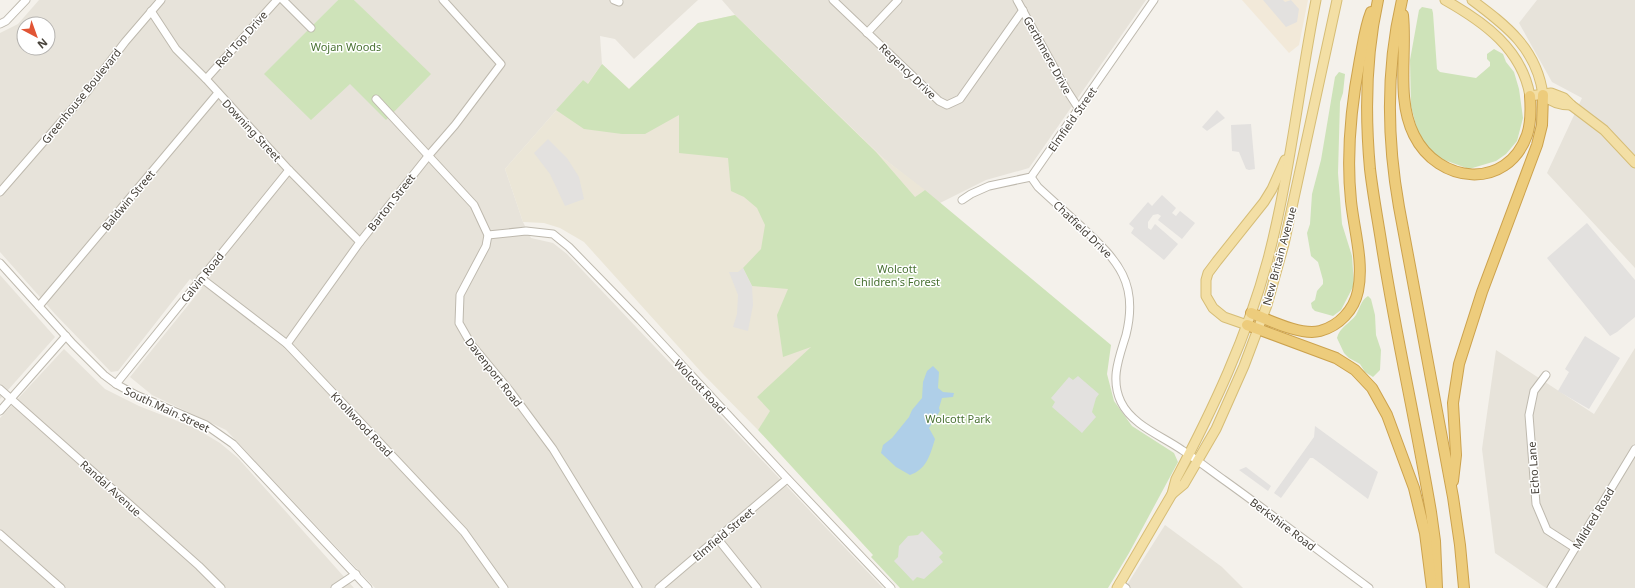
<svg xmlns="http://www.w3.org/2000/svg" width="1635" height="588" viewBox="0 0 1635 588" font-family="'Noto Sans',sans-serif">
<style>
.residential{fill:#e7e3da;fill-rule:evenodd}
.commercial{fill:#f2e9d9}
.education{fill:#ebe6d7}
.green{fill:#cee3b9}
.parking{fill:#e3e1df}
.water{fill:#afcfe8}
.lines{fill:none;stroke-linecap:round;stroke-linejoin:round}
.minor-casing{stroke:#beb9ae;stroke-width:9}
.major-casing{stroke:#d6bd76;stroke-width:11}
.highway-casing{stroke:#cca24d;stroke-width:12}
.minor{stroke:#fff;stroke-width:7}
.major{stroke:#f3dfa5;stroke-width:9}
.highway{stroke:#edcc7c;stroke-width:10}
.labels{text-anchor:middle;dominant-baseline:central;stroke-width:3;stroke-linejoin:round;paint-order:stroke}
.street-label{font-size:11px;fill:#47423a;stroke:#fff}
.park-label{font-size:11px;fill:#497233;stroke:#fff}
</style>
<rect width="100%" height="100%" fill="#f4f1eb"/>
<!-- residential -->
<g class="residential">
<path d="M39,0H338L265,74L350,84L430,74L354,0H698L634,59L615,39L600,36L602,64L587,85L583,80L505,169L523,222L531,238L553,243L567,254L883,588H375L226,430L152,395L130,377L202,288L190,279L118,371L111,372L55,314L0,252V33L18,24ZM24,24H48V48H24Z"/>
<polygon points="722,0 1146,0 1029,168 986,180 940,203 883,158 735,15"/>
<polygon points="1537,0 1635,0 1635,268 1547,173 1582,98 1552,82 1519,23"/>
<polygon points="0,275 55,337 0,399"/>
<polygon points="1635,348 1635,588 1546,588 1495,553 1482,449 1496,350 1594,414"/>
<polygon points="64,349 105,389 139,406 195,428 220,443 238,458 354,588 0,588 0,418"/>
<polygon points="1165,525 1222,567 1243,588 1125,588"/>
</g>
<!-- commercial -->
<polygon class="commercial" points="1242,0 1308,0 1299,45 1289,53"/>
<!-- education -->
<polygon class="education" points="735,15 883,158 925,190 859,238 828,324 758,430 703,374 584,242 560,228 544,223 523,222 505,169 583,80 587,84 602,64 629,89 698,23"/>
<!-- green -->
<g class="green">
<polygon points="338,0 354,0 431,74 386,120 350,84 311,120 264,74"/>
<polygon points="1422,7 1432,9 1433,13 1437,69 1440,72 1476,78 1490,66 1490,62 1487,59 1487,54 1494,49 1503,54 1506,62 1514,72 1519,89 1523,118 1517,141 1506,154 1496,161 1469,169 1439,158 1427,148 1418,133 1411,106 1410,60 1419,10"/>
<polygon points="735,15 876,152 915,197 925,190 1111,345 1107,374 1114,401 1132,426 1174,453 1178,462 1129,553 1108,588 900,588 871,557 873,555 758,430 770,411 757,397 811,347 783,357 777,315 788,289 752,286 743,268 761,249 765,225 757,208 744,197 731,191 728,158 679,153 679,115 645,134 622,134 584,129 556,110 583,80 588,84 602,64 629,89 698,23"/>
<polygon points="1339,72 1345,74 1343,93 1340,102 1338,173 1342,224 1352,256 1354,285 1341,310 1333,316 1315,311 1312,308 1311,303 1315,300 1317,291 1323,284 1323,280 1318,262 1311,256 1307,233 1310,224 1312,194 1321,160 1335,77"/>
<path d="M1368,296L1371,299L1375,315L1376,335L1381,350L1380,370L1373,377L1365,372L1360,364L1349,358L1344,353L1337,338C1339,328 1350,323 1356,315C1360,308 1361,300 1368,296Z"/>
</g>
<!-- parking -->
<g class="parking">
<polygon points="1263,0 1283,0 1285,2 1291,0 1299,9 1297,22 1286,27"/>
<polygon points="1217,110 1225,118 1207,131 1202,127"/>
<polygon points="1251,124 1255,169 1249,170 1246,169 1239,152 1232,151 1231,125"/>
<polygon points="548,139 567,158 579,177 584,199 565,206 550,174 534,153"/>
<polygon points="1162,195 1176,208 1172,213 1176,216 1180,211 1195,223 1182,239 1158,220 1161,216 1158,214 1153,215 1148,222 1148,228 1151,230 1155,224 1178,244 1164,260 1131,233 1134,228 1129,224 1148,202 1152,206"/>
<polygon points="1587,223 1635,280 1635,317 1617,332 1610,336 1547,258"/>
<polygon points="743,268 752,286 753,305 748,331 733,327 737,314 738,295 729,272 738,272"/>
<polygon points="1585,336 1620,358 1589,409 1558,391 1569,372 1565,369"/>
<polygon points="1078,376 1099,394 1096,398 1092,412 1096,417 1082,433 1052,407 1055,402 1051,398 1069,377 1073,380"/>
<polygon points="1315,426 1378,472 1368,499 1313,458 1310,458 1281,498 1274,493 1314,437"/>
<polygon points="1246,467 1271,486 1268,491 1239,470"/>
<polygon points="922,531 943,553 939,557 943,562 924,579 917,577 913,581 894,561 898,557 899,546 908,536 918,535"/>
</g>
<!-- water -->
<path class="water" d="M933,366L939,372L938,388L943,392L954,393L953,397L942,398L939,408L940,411L929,428L935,439C930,455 927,469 910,475L896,467L881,453L883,445L892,438L909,417L912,410L922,398L923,382L927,371Z"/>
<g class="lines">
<!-- minor casing -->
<g class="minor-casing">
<g id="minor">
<polyline points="283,0 311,28"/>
<polyline points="614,0 619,2"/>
<polyline points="833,0 939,101 947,105 960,99 1023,10"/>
<polyline points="1017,0 1066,89 1079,109"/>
<polyline points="151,11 176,49 206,79 289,170 360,242"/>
<polyline points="0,24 6,21 26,0"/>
<polyline points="867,33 898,0"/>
<polyline points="206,79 277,0"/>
<polyline points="376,99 474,205 488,235 486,246 460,295 459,323 471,344 510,391 553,449 638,588"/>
<path d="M1031,177L1038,187C1053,201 1068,214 1083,228C1118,261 1139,283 1126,335C1119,358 1110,379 1121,402C1132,425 1162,436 1182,450C1196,459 1210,470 1224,480C1273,515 1320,552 1369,588"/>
<polyline points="0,192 86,93 125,42 161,0"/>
<polyline points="962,200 971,194 989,186 1031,177 1154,0"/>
<polyline points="488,235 526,231 553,234 569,247 640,320 783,474 891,588"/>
<polyline points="0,263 73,344 104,375 116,384 136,395 206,425 233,444 368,588"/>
<polyline points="201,278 287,344 464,532 504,588"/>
<polyline points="39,306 218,93"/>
<polyline points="287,344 360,242 429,155 455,125 501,64 443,0"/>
<polyline points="1546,375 1534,391 1529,415 1536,504 1547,530 1575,548"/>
<polyline points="116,384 289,170"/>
<polyline points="0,389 199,566 221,588"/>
<polyline points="0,411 66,336"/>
<polyline points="0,534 61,588"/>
<polyline points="717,538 757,588"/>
<polyline points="1119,583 1126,588"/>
<polyline points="335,588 356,574"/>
<polyline points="659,588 787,479"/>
<polyline points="1551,588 1635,449"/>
</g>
</g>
<!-- major casing -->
<g class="major-casing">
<g id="major">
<path d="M1445,0C1484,22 1522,49 1530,96L1551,93L1564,98L1571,105L1604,130L1635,163"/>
<path d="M1472,0C1507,26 1537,49 1543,95C1551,102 1561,105 1571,105"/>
<polyline points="1247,325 1224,317 1213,308 1206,296 1206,280 1208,273 1217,261 1264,202 1272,189 1285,160"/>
<polyline points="1172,494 1184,484 1216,429 1244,366 1267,305 1284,244 1337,0"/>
<path d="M1117,588L1172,494L1176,479C1213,409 1247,337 1268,259C1290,174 1299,86 1316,0"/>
</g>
</g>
<!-- highway casing -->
<g class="highway-casing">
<g id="highway">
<path d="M1378,0C1366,54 1365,114 1370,169C1373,195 1378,221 1382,247C1396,336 1416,423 1431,512L1435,541L1437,588"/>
<path d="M1402,0C1386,68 1387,139 1399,207L1453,497L1460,545L1464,588"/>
<path d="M1403,15C1407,54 1396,99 1414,135C1438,184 1507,191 1527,135C1531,123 1531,109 1530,96"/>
<path d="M1251,313C1269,320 1301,336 1320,331C1339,326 1354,310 1358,291C1364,262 1354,230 1351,201C1346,153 1351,106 1360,59C1363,44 1365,27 1371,12"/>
<polyline points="1247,325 1336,358 1355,370 1372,388 1387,415 1414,488 1425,533 1432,588"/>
<polyline points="1453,481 1456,455 1453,403 1459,364 1482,292 1537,145 1542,125 1543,95"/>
</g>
</g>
<!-- minor -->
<use href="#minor" class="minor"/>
<!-- major -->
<use href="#major" class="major"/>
<!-- highway -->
<use href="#highway" class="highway"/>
</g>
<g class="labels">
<!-- street labels -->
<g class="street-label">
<text transform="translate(241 39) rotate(-48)">Red Top Drive</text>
<text transform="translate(1048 55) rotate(61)">Gerthmere Drive</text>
<text transform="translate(908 71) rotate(44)">Regency Drive</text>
<text transform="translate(81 96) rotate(-51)">Greenhouse Boulevard</text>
<text transform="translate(1072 119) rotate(-55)">Elmfield Street</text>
<text transform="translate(252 130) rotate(47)">Downing Street</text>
<text transform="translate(128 200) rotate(-50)">Baldwin Street</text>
<text transform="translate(391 202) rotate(-52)">Barton Street</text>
<text transform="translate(1083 229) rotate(44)">Chatfield Drive</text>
<text transform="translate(1279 256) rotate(-75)">New Britain Avenue</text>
<text transform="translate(202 277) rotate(-51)">Calvin Road</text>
<text transform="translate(494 372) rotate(52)">Davenport Road</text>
<text transform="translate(700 386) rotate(47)">Wolcott Road</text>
<text transform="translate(167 409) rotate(25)">South Main Street</text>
<text transform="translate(362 424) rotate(47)">Knollwood Road</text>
<text transform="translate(1533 468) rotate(-94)">Echo Lane</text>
<text transform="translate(111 488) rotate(42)">Randal Avenue</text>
<text transform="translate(1593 518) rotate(-59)">Mildred Road</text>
<text transform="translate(1283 524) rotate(37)">Berkshire Road</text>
<text transform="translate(723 534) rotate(-40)">Elmfield Street</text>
</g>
<!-- park labels -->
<g class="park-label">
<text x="346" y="46">Wojan Woods</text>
<text x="897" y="268">Wolcott<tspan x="897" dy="13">Children's Forest</tspan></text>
<text x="958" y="418">Wolcott Park</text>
</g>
</g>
<!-- north arrow -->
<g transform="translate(36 36) rotate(139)"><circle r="19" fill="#ffffff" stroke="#b5b3b0"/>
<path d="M0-3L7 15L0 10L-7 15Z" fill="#e15535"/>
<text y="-6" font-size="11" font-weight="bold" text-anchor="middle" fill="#47423a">N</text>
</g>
</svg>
